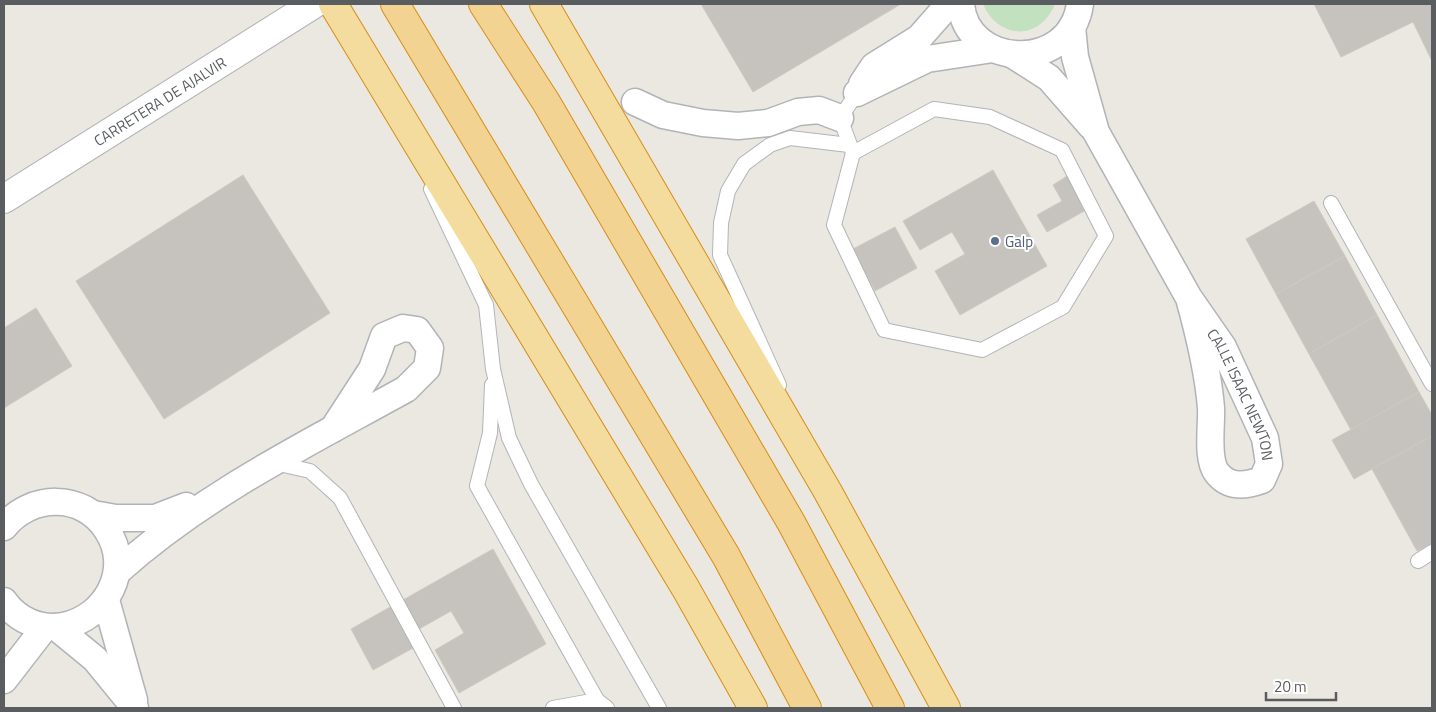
<svg xmlns="http://www.w3.org/2000/svg" width="1436" height="712" viewBox="0 0 1436 712" font-family="'Titillium Web',sans-serif">
<style>
.green{fill:#c1e1bf}
.building{fill:#c6c3be;stroke:#cfc9c0}
.lines{fill:none;stroke-linecap:round;stroke-linejoin:round}
.service-casing{stroke:#b1b4b7;stroke-width:16}
.minor-casing{stroke:#b1b4b7;stroke-width:29}
.tertiary-casing{stroke:#b1b4b7;stroke-width:30}
.trunk-casing{stroke:#d78d15;stroke-width:30}
.motorway-casing{stroke:#d78d15;stroke-width:30}
.service{stroke:#fff;stroke-width:14}
.minor{stroke:#fff;stroke-width:26}
.tertiary{stroke:#fff;stroke-width:28}
.trunk{stroke:#f4dc9e;stroke-width:28}
.motorway{stroke:#f2d391;stroke-width:28}
.service-dot{fill:#5c6f8a;stroke:#fff;stroke-width:2}
.labels{text-anchor:middle;dominant-baseline:central;stroke-width:4;stroke-linejoin:round;paint-order:stroke}
.street-label{font-size:15px;fill:#595d60;stroke:#fff}
.service-label{font-size:15px;fill:#4e5e75;stroke:#fff;text-anchor:start}
</style>
<rect width="100%" height="100%" fill="#ebe8e1"/>
<!-- green -->
<path class="green" d="M983,4H1055C1040,41 998,40 983,4Z"/>
<!-- building -->
<g class="building">
<polygon points="701,4 901,4 753,92"/>
<polygon points="1314,4 1432,4 1432,61 1413,22 1341,57"/>
<polygon points="993,170 1047,266 960,315 935,271 965,254 952,232 920,250 903,221"/>
<polygon points="243,175 330,313 164,419 76,281"/>
<polygon points="1067,176 1086,210 1047,232 1037,215 1062,201 1053,185"/>
<polygon points="1314,201 1345,256 1276,294 1246,239"/>
<polygon points="895,227 917,268 875,291 853,249"/>
<polygon points="1345,256 1377,315 1309,354 1276,294"/>
<polygon points="36,308 72,366 4,408 4,328"/>
<polygon points="1377,315 1419,392 1351,430 1309,354"/>
<polygon points="1419,392 1432,415 1432,436 1354,479 1332,440"/>
<polygon points="1432,436 1432,543 1417,551 1372,469"/>
<polygon points="493,549 546,644 459,693 435,650 464,633 451,611 419,629 403,600"/>
<polygon points="392,606 415,647 373,670 351,629"/>
</g>
<g class="lines">
<!-- service casing -->
<g class="service-casing">
<g id="service">
<polyline points="853,153 934,109 990,117 1062,150 1106,236 1063,307 982,350 884,330 834,225 853,153 840,118 857,93"/>
<polyline points="431,189 486,305 493,369 509,438 531,484 659,708"/>
<polyline points="1331,203 1432,384"/>
<polyline points="492,385 490,433 477,486 597,700 607,708"/>
<polyline points="779,385 720,255 721,223 728,191 744,164 770,145 790,138 849,145"/>
<polyline points="275,463 310,471 340,498 454,708"/>
<polyline points="1418,561 1432,552"/>
<polyline points="553,708 597,700"/>
</g>
</g>
<!-- minor casing -->
<g class="minor-casing">
<g id="minor">
<path d="M961,4C966,68 1070,74 1080,4"/>
<path id="s1" d="M1072,27L1075,57L1096,132L1189,298L1223,347L1265,438L1269,464L1262,480C1245,486 1229,488 1217,473C1206,459 1212,425 1211,408C1208,370 1199,334 1189,298"/>
<polyline points="1013,55 1049,78 1091,126"/>
<polyline points="862,84 874,66 919,38 949,4"/>
<polyline points="857,93 927,59 993,49"/>
<polyline points="635,102 663,115 703,123 738,126 768,123 798,112 819,110 840,118"/>
<polyline points="93,514 116,518 155,518 186,506"/>
<path d="M4,527C30,494 83,492 107,530C133,569 106,618 63,626C40,630 17,620 4,601"/>
<path d="M117,572C204,494 305,445 406,389L427,368L430,348L417,330L403,328L384,336L372,369L333,429"/>
<polyline points="106,600 134,700"/>
<polyline points="56,627 95,659 135,708"/>
<polyline points="4,680 45,627"/>
</g>
</g>
<!-- tertiary casing -->
<g class="tertiary-casing">
<g id="tertiary">
<path id="s2" d="M4,199L314,4"/>
</g>
</g>
<!-- trunk casing -->
<g class="trunk-casing">
<g id="trunk">
<polyline points="333,4 686,589 753,708"/>
<polyline points="544,4 828,492 946,708"/>
</g>
</g>
<!-- motorway casing -->
<g class="motorway-casing">
<g id="motorway">
<polyline points="395,4 726,556 807,708"/>
<polyline points="483,4 546,102 792,524 890,708"/>
</g>
</g>
<!-- service -->
<use href="#service" class="service"/>
<!-- minor -->
<use href="#minor" class="minor"/>
<!-- tertiary -->
<use href="#tertiary" class="tertiary"/>
<!-- trunk -->
<use href="#trunk" class="trunk"/>
<!-- motorway -->
<use href="#motorway" class="motorway"/>
</g>
<!-- markers -->
<circle class="service-dot" cx="995" cy="241" r="5"/>
<g class="labels">
<!-- street labels -->
<g class="street-label">
<text stroke="none"><textPath href="#s2" startOffset="184">CARRETERA DE AJALVIR</textPath></text>
<text stroke="none"><textPath href="#s1" startOffset="409">CALLE ISAAC NEWTON</textPath></text>
</g>
<!-- service labels -->
<g class="service-label">
<text x="1005" y="241">Galp</text>
</g>
</g>
<!-- border -->
<rect width="1436" height="712" fill="none" stroke="#595d60" stroke-width="10"/>
<!-- scale -->
<path d="M1266 692v8h70v-8" fill="none" stroke="#595d60" stroke-width="2.5"/>
<text x="1274" y="692" font-size="15" fill="#595d60" stroke="#ffffff" stroke-width="4" paint-order="stroke">20 m</text>
</svg>
